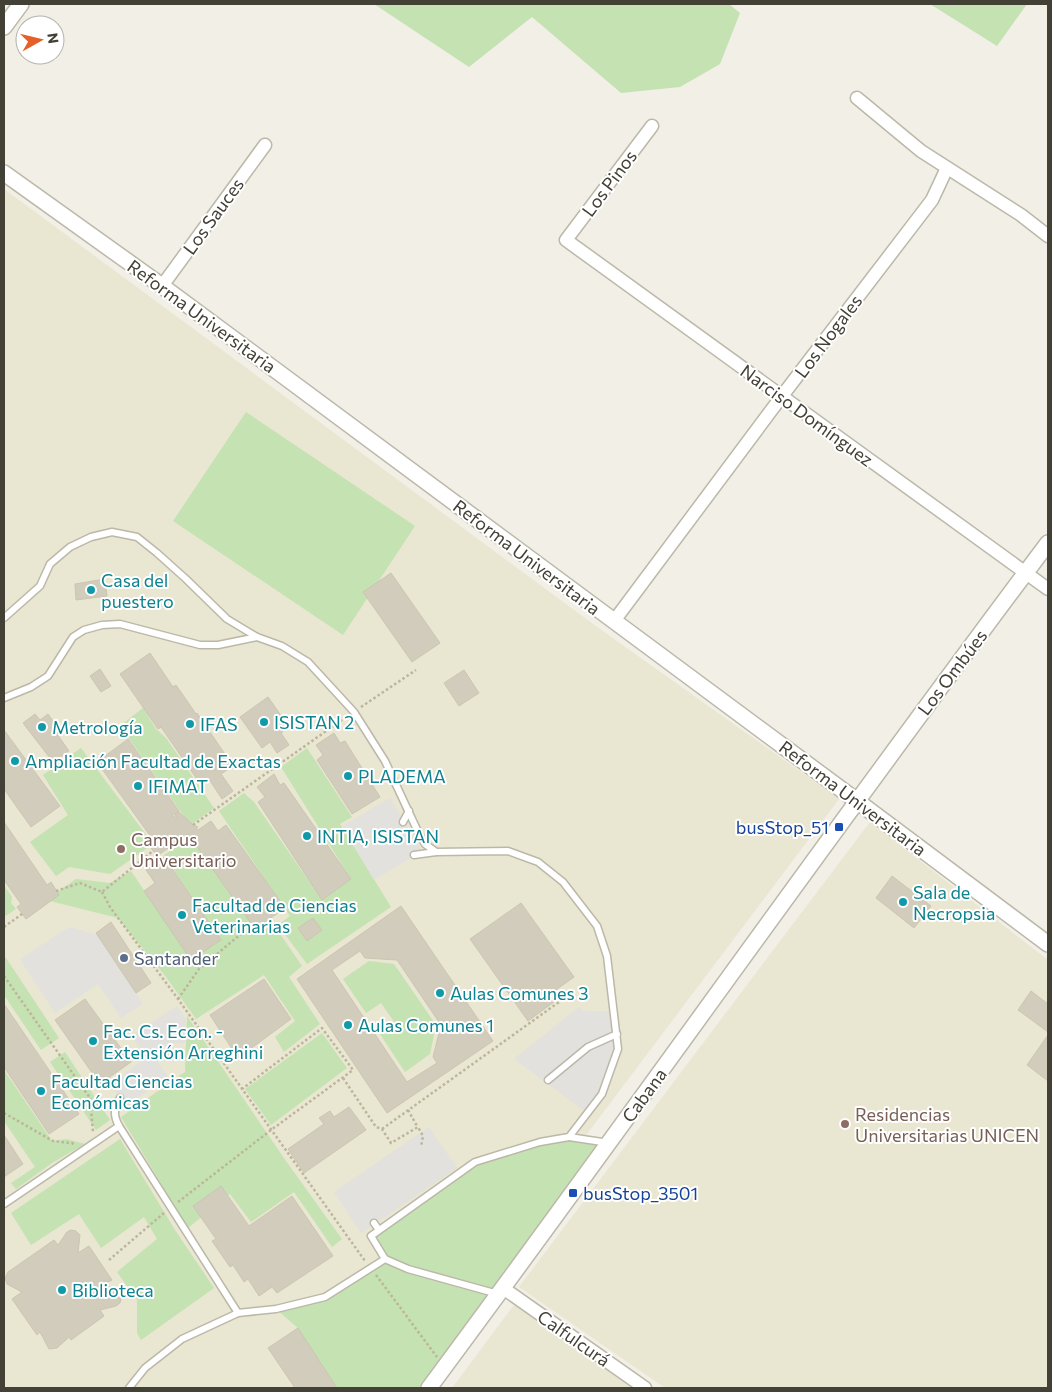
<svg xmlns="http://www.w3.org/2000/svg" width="1052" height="1392" viewBox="0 0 1052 1392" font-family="Commissioner,sans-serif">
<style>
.education{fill:#e9e6d1}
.green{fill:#c5e2b2}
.parking{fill:#e2e1dd}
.building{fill:#d2ccbc;stroke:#ccc5b0;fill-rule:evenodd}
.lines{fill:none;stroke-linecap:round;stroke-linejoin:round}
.service-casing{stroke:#bcb8a9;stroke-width:9}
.minor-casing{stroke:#bcb8a9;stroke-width:15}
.tertiary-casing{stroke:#bcb8a9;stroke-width:18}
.path{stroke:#bcb59c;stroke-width:2.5;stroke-dasharray:2.5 2.5;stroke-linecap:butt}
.service{stroke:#fff;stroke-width:6}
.minor{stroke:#fff;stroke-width:12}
.tertiary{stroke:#fff;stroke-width:15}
.culture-dot{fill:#0f9aa8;stroke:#fff;stroke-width:2}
.transit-dot{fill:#1a4fb4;stroke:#fff;stroke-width:2}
.education-dot{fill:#8d6e63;stroke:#fff;stroke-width:2}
.service-dot{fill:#5c6f8a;stroke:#fff;stroke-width:2}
.labels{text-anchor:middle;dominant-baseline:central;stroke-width:4;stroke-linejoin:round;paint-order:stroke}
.street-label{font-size:18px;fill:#434036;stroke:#fff}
.culture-label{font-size:18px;fill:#0d838f;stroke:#fff;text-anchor:start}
.transit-label{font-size:18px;fill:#164399;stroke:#fff;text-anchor:end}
.education-label{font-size:18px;fill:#785e54;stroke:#fff;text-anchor:start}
.service-label{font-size:18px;fill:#4e5e75;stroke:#fff;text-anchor:start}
</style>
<rect width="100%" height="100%" fill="#f1efe6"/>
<!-- education -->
<g class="education">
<polygon points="4,189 593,624 839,799 396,1388 4,1388"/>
<polygon points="870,822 1048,960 1048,1388 665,1388 519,1287"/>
<polygon points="514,1305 632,1388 452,1388"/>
</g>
<!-- green -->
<g class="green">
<polygon points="374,4 729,4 740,13 720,64 680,87 621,93 532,17 469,67"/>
<polygon points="930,4 1027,4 997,46"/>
<polygon points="246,412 415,526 343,635 173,521"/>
<polygon points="143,708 156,729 166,738 214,808 192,824 188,822 120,726"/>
<polygon points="81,748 153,844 110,874 69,867 56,876 30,842 68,815 43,775"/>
<polygon points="307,748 352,817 340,824 391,907 307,964 278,925 290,916 219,811 244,793 254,802 322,900 351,879 281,767"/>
<polygon points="191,837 255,929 276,928 302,966 289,977 320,1024 284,1052 275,1037 295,1021 264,975 196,1019 166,977 118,918 46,900 76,879 110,883 131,871 191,960 220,940 164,855"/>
<polygon points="4,885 12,897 11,903 16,909 4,917"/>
<polygon points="4,955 59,1038 41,1050 4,995"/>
<polygon points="369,961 394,964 436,1025 430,1054 405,1072 380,1034 395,1023 381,1003 366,1013 343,979"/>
<polygon points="187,1016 286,1161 342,1239 332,1247 294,1192 251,1222 230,1194 188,1228 121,1117 185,1072"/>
<polygon points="322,1033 347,1068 271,1125 245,1089"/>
<polygon points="65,1052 110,1120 96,1130 50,1062"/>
<polygon points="4,1070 52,1141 67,1139 85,1144 52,1163 16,1189 11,1183 35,1167 4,1121"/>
<polygon points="569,1137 610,1143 429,1388 337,1388 298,1328 276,1309 325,1297 385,1259 480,1288 385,1259 371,1236 475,1162"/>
<polygon points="120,1139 175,1230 214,1288 141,1340 137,1333 137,1300 117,1272 157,1239 144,1217 101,1248 79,1214 31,1245 11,1213"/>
</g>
<!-- parking -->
<g class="parking">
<polygon points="390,798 422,851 374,880 343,826"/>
<polygon points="69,927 98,935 143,1004 121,1018 98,984 55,1013 20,959"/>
<polygon points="177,1006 186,1020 185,1043 174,1043 154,1056 168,1077 125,1106 110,1083 147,1058 132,1036"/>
<polygon points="579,1007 585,1011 614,1011 618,1049 602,1094 587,1113 514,1059"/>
<polygon points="429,1127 457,1168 361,1233 334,1192"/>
</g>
<!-- building -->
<g class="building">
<polygon points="391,573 440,643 412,662 363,592"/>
<polygon points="105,579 107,596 76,600 75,584"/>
<polygon points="150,653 173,687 176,685 196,714 197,713 233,766 221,774 233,791 222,799 209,779 201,785 161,727 158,729 120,674"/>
<polygon points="100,669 111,686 101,692 90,676"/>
<polygon points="464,670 479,693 459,706 444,683"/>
<polygon points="268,697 289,727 281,733 289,745 277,753 270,742 262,748 240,717"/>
<polygon points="35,714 40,720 48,714 61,732 57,734 69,751 53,762 23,723"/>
<polygon points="4,730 60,806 31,827 4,789"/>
<polygon points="334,733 340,743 345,741 380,797 352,814 317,760 323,755 316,745"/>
<polygon points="128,739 179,811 172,816 177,818 175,815 179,812 193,825 198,827 196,828 198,830 211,821 218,831 226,825 285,908 255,929 188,834 157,856 151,848 156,844 97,762"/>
<polygon points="274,774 280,785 284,783 351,879 322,900 258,802 265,797 257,787"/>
<polygon points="4,822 47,885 51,882 59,895 26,919 17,907 21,904 4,880"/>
<polygon points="164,857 221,940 191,960 144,891 155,883 146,870"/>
<polygon points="892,876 931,906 914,928 876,898"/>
<polygon points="521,903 574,977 553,992 558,999 528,1021 470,939"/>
<path d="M401,906L493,1041L387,1113L297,979ZM360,951L365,958L397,960L441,1025L433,1057L437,1063L407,1082L332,970Z"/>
<polygon points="313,918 322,930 307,941 298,928"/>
<polygon points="111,922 151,983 136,993 96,933"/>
<polygon points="264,979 291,1019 238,1058 210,1015"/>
<polygon points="1031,991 1048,1004 1048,1032 1018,1010"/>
<polygon points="85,999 131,1062 100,1084 55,1020"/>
<polygon points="4,1004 79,1114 49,1134 4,1067"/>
<polygon points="1048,1035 1048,1081 1027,1065"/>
<polygon points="349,1107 366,1130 304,1173 288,1149 324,1124 319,1118 330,1111 334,1117"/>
<polygon points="4,1135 23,1164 4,1177"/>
<polygon points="221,1186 249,1226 292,1196 333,1256 277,1293 272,1287 259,1296 248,1279 244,1282 233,1265 230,1267 212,1241 216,1239 193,1206"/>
<polygon points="71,1230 76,1231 80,1235 78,1253 89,1246 112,1280 104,1284 119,1292 121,1299 120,1303 116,1306 100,1310 104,1316 71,1340 69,1337 57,1348 49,1349 40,1332 37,1335 12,1299 22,1292 7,1284 5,1278 8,1272 54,1240 58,1245 67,1232"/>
<polygon points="298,1328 337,1388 295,1388 268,1348"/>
</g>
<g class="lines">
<!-- service casing -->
<g class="service-casing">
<g id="service">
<polyline points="4,618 40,586 50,564 70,547 91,537 112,532 137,537 157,553 186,579 227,619 257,637 282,646 308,662 354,712 385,761 419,834 425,844 436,852 508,851 538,862 563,882 597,926 607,956 618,1049 602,1094 569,1137 540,1142 475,1162 371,1236 385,1259"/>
<polyline points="4,698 31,687 48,676 73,637 84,630 102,625 120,624 200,645 218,645 257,637"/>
<polyline points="403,822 409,811"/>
<polyline points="414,855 436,852"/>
<polyline points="548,1080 588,1047 617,1034"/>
<path d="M120,1098C114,1109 113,1115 119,1126L238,1313L276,1309L325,1297L385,1259L408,1269L498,1294"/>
<polyline points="569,1137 609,1143"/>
<polyline points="4,1204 119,1126"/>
<polyline points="374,1223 379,1230"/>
<polyline points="129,1388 145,1368 182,1339 238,1313"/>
</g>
</g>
<!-- minor casing -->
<g class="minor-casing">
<g id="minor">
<polyline points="857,98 921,151 1021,215 1048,236"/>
<polyline points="652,126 566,240 1048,589"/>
<polyline points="162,286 265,145"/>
<polyline points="614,621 782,396 932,200 947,168"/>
<polyline points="503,1288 645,1388"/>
</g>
</g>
<!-- tertiary casing -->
<g class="tertiary-casing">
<g id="tertiary">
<polyline points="4,27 21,4"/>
<polyline points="4,173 162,286 857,801 1048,944"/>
<path d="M429,1388C637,1108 838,822 1048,543"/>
</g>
</g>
<!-- path -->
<g class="path">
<polyline points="361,707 416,670"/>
<polyline points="193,825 346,717"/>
<polyline points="56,891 80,883 102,892 153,851"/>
<polyline points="102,892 110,907 178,999 365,1261"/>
<polyline points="4,927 22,914"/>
<polyline points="4,976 90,1098 93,1132"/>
<polyline points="178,999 199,969 248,928"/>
<polyline points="343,1078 376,1127 382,1129 391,1143 418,1127 423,1136 421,1147"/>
<polyline points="408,1110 417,1126"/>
<polyline points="4,1113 53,1141 72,1143 74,1145"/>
<polyline points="382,1129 573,992"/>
<polyline points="178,1202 271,1130 353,1070 322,1028 242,1089"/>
<polyline points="109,1260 164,1213"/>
<polyline points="376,1275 437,1357"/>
</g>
<!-- service -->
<use href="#service" class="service"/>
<!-- minor -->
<use href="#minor" class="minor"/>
<!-- tertiary -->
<use href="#tertiary" class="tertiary"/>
</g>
<!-- markers -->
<g class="culture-dot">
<circle cx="91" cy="590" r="5"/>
<circle cx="264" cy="722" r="5"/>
<circle cx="190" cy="724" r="5"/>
<circle cx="42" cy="727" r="5"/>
<circle cx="15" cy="761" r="5"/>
<circle cx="348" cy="776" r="5"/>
<circle cx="138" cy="786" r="5"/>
<circle cx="307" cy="836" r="5"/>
<circle cx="903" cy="902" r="5"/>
<circle cx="182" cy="915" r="5"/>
<circle cx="440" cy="993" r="5"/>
<circle cx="348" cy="1025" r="5"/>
<circle cx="93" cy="1041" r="5"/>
<circle cx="41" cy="1091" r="5"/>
<circle cx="62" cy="1290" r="5"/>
</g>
<g class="transit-dot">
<rect x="834" y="822" width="10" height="10" rx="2.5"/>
<rect x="568" y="1188" width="10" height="10" rx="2.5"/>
</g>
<g class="education-dot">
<circle cx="121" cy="849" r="5"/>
<circle cx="845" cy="1124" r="5"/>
</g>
<circle class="service-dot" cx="124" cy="958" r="5"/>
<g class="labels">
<!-- street labels -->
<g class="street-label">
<text transform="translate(609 183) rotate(-53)">Los Pinos</text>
<text transform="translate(213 216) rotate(-54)">Los Sauces</text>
<text transform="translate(202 316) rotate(36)">Reforma Universitaria</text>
<text transform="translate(828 336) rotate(-53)">Los Nogales</text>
<text transform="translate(807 415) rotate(36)">Narciso Domínguez</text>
<text transform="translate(527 557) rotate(37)">Reforma Universitaria</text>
<text transform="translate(952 672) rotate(-53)">Los Ombúes</text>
<text transform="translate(853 798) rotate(37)">Reforma Universitaria</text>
<text transform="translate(644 1095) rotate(-54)">Cabana</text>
<text transform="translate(574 1338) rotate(35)">Calfulcurá</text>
</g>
<!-- culture labels -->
<g class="culture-label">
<text x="101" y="580">Casa del<tspan x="101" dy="21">puestero</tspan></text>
<text x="274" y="722">ISISTAN 2</text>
<text x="200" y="724">IFAS</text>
<text x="52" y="727">Metrología</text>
<text x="25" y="761">Ampliación Facultad de Exactas</text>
<text x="358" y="776">PLADEMA</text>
<text x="148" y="786">IFIMAT</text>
<text x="317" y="836">INTIA, ISISTAN</text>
<text x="913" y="892">Sala de<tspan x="913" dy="21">Necropsia</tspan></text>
<text x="192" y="905">Facultad de Ciencias<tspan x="192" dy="21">Veterinarias</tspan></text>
<text x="450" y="993">Aulas Comunes 3</text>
<text x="358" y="1025">Aulas Comunes 1</text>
<text x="103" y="1031">Fac. Cs. Econ. -<tspan x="103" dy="21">Extensión Arreghini</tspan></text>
<text x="51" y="1081">Facultad Ciencias<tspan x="51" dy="21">Económicas</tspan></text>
<text x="72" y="1290">Biblioteca</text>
</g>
<!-- transit labels -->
<g class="transit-label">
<text x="829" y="827">busStop_51</text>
<text x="583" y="1193" text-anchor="start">busStop_3501</text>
</g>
<!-- education labels -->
<g class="education-label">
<text x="131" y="839">Campus<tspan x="131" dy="21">Universitario</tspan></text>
<text x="855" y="1114">Residencias<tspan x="855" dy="21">Universitarias UNICEN</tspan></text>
</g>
<!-- service labels -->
<g class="service-label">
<text x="134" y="958">Santander</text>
</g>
</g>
<!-- border -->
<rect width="1052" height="1392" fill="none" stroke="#434036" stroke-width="10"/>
<!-- north arrow -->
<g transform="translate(40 40) rotate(82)"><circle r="24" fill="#ffffff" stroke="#b4b3af"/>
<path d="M0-4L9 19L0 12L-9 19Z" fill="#e65f28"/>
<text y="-8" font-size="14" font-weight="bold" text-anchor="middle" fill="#434036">N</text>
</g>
</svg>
